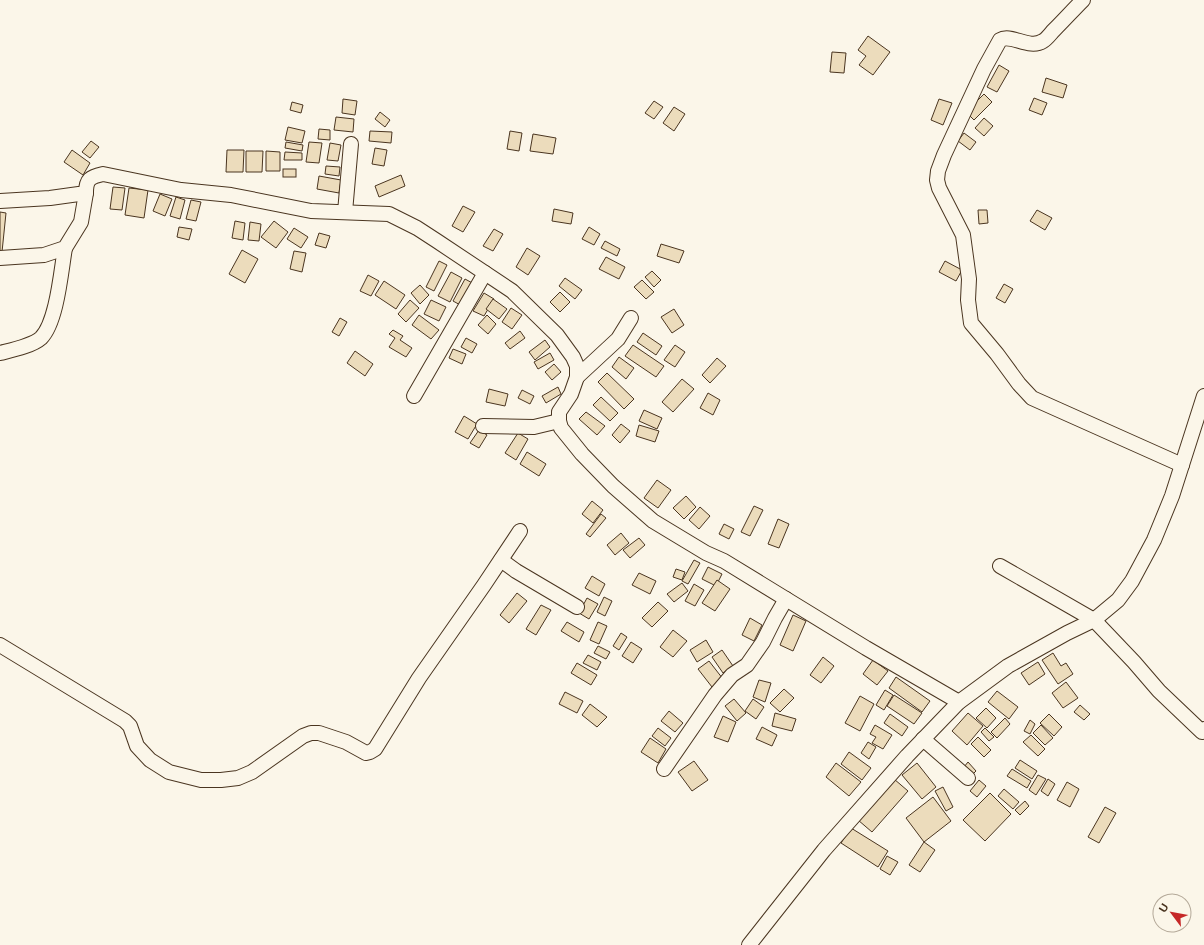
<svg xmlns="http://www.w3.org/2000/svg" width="1204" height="945" viewBox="0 0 1204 945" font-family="Arial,sans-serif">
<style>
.building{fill:#ecdcbc;stroke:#4a3520}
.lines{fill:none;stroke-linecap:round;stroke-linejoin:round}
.minor-casing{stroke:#4a3520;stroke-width:16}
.minor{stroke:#fbf6e9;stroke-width:14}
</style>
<rect width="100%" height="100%" fill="#fbf6e9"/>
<!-- building -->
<g class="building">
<polygon points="868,36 890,52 873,75 859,65 866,56 858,50"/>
<polygon points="832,52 846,53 844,73 830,72"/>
<polygon points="999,65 1009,71 997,92 987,87"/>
<polygon points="1046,78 1067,85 1063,98 1042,92"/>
<polygon points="984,94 992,102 974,120 966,112"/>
<polygon points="1034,98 1047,103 1042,115 1029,110"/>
<polygon points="343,99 357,101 355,115 342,113"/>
<polygon points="939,99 952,103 943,125 931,120"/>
<polygon points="654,101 663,107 654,119 645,113"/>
<polygon points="292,102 303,105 301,113 290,110"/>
<polygon points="674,107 685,114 674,131 663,123"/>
<polygon points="380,112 390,120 385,127 375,119"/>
<polygon points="336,117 354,119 353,132 334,130"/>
<polygon points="984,118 993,126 984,136 975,128"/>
<polygon points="288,127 305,131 302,143 285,140"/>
<polygon points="319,129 330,130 330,140 318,139"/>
<polygon points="370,131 392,132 391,143 369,141"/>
<polygon points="510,131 522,133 519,151 507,149"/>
<polygon points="964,133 976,142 970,150 958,141"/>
<polygon points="533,134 556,138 553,154 530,151"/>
<polygon points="91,141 99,147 90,158 82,152"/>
<polygon points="286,142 303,145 302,151 285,148"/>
<polygon points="309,142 322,143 319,163 306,162"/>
<polygon points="330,143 341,145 338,161 327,160"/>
<polygon points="375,148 387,150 384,166 372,164"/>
<polygon points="72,150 90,163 83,175 64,162"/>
<polygon points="227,150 244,150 243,172 226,172"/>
<polygon points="246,151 263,151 262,172 246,172"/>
<polygon points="266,151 280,152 280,171 266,171"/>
<polygon points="285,152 302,153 302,160 284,160"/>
<polygon points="326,166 340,167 339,176 325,174"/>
<rect x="283" y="169" width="13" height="8"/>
<polygon points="401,175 405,186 379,197 375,186"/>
<polygon points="319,176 341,180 339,193 317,189"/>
<polygon points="113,187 125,188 122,210 110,209"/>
<polygon points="129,188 148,190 144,218 125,215"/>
<polygon points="160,194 172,199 165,216 153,211"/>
<polygon points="176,197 185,200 180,219 170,216"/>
<polygon points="191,200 201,202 196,221 186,219"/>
<polygon points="463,206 475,212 463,232 452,226"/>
<polygon points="554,209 573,213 571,224 552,221"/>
<polygon points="978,210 987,210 988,223 979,224"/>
<polygon points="1037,210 1052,218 1045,230 1030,221"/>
<polygon points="0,212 6,213 2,252 0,252"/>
<polygon points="235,221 245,223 243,240 232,238"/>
<polygon points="274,221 288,232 276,248 261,237"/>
<polygon points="250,222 261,224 259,241 248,240"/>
<polygon points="179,227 192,229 189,240 177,237"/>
<polygon points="589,227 600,234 594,245 582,239"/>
<polygon points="294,228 308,237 301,248 287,239"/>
<polygon points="494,229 503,234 493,251 483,246"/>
<polygon points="319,233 330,236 326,248 315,245"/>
<polygon points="605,241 620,249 617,256 601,248"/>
<polygon points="661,244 684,251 679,263 657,256"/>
<polygon points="527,248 540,256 528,275 516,267"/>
<polygon points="242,250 258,259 245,283 229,274"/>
<polygon points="294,251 306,253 302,272 290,269"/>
<polygon points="606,257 625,267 619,279 599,269"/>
<polygon points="439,261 447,265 434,291 426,287"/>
<polygon points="945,261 962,270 956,281 939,272"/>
<polygon points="652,271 661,280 654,287 645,277"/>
<polygon points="451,272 462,278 450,302 438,296"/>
<polygon points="368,275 379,281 371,296 360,291"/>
<polygon points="565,278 582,290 575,299 559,286"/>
<polygon points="465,279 476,285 464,307 453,301"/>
<polygon points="642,280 654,292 646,299 634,287"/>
<polygon points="384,281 405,295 396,309 375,295"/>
<polygon points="1004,284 1013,289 1005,303 996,298"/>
<polygon points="420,285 429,295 420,304 411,293"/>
<polygon points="560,292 570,302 560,312 550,302"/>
<polygon points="484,293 494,299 484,316 473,311"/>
<polygon points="493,299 507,309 499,319 486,309"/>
<polygon points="410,300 419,308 406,322 398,314"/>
<polygon points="431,300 446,307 439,321 424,314"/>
<polygon points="511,308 522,315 512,329 502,322"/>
<polygon points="674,309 684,325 672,333 661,317"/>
<polygon points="419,315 439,330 431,339 412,325"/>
<polygon points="487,315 496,324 488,334 478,325"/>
<polygon points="340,318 347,322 339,336 332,332"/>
<polygon points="393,330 403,336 400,340 412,348 406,357 389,347 395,338 389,334"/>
<polygon points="520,331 525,338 510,349 505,343"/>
<polygon points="643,333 662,346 656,355 637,342"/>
<polygon points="466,338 477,344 472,353 461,347"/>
<polygon points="545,340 550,347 535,360 529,352"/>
<polygon points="633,345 664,366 656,377 625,356"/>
<polygon points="675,345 685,352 675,367 664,360"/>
<polygon points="453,349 466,354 462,364 449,358"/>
<polygon points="355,351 373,364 365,376 347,363"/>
<polygon points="550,353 554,360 538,369 534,362"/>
<polygon points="619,357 634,368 626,379 612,367"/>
<polygon points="717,358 726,366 710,383 702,375"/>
<polygon points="554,364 561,372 552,380 545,372"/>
<polygon points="607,373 634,399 624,409 598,382"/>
<polygon points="682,379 694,389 673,412 662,402"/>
<polygon points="558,387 561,394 546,403 542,396"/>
<polygon points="489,389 508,394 505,406 486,402"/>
<polygon points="522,390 534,396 530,404 518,398"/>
<polygon points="708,393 720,400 713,415 700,408"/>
<polygon points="601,397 618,413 610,421 593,405"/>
<polygon points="644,410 662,418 657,429 639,421"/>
<polygon points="586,412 605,426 597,435 579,419"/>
<polygon points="464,416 477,424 468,439 455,432"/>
<polygon points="621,424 630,431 620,443 612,435"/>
<polygon points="639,425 659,431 655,442 636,436"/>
<polygon points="479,430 487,435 479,448 470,443"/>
<polygon points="518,433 528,439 516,460 505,453"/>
<polygon points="527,452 546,464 539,476 520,464"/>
<polygon points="657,480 671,490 658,508 644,498"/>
<polygon points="686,496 696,507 684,519 673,508"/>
<polygon points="592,501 603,510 593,523 582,514"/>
<polygon points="754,506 763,510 750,536 741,532"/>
<polygon points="700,507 710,516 699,529 689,520"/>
<polygon points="601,514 606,518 590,537 586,534"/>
<polygon points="778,519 789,524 779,548 768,544"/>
<polygon points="724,524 734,529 729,539 719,534"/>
<polygon points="621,533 629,543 615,555 607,545"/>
<polygon points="639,538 645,545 630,558 623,550"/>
<polygon points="694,560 700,563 688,584 682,581"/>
<polygon points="708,567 722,574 716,586 702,579"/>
<polygon points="676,569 685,572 682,580 673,577"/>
<polygon points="639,573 656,581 650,594 632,585"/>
<polygon points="592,576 605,584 599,596 585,588"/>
<polygon points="717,580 730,589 715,611 702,603"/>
<polygon points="682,583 688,591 674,602 667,594"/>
<polygon points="694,584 704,590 695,606 685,601"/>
<polygon points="517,593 527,601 509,623 500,615"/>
<polygon points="604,597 612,601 605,616 597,612"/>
<polygon points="587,598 598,604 589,619 579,613"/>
<polygon points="658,602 668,611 652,627 642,618"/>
<polygon points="541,605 551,610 536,635 526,629"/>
<polygon points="793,615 806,621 793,651 780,645"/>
<polygon points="750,618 762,625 754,641 742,635"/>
<polygon points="567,622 584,632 579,642 561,631"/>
<polygon points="598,622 607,626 599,644 590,640"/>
<polygon points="673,630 687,641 673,657 660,647"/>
<polygon points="621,633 627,637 619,650 613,646"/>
<polygon points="706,640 713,652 697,662 690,650"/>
<polygon points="631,642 642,649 633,663 622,656"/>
<polygon points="598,646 610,652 606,659 594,653"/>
<polygon points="722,650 733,666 723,673 712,657"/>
<polygon points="1053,653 1061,666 1066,663 1073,674 1058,684 1042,660"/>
<polygon points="588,655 601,662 597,670 583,663"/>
<polygon points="823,657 834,666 821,683 810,675"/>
<polygon points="873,660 888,671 877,685 863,674"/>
<polygon points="709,661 723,679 712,687 698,669"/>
<polygon points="1038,662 1045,674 1029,685 1021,673"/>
<polygon points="577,663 597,675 591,685 571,673"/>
<polygon points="896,677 930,701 922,712 889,688"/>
<polygon points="759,680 771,683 765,702 753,697"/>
<polygon points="1066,682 1078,698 1063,708 1052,693"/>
<polygon points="784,689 794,698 780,712 770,703"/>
<polygon points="885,690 893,695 884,710 876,705"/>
<polygon points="997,691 1018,707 1009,719 988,702"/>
<polygon points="565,692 583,701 577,713 559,704"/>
<polygon points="894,695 922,713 914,724 887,706"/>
<polygon points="860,696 874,704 860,731 845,723"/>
<polygon points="734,699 746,713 737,721 725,706"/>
<polygon points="753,699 764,707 756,719 745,711"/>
<polygon points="590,704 607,717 597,727 582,715"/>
<polygon points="1080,705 1090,714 1084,720 1074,712"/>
<polygon points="986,708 996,718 987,728 976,718"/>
<polygon points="669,711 683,723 675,732 661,721"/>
<polygon points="775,713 796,719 792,731 772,726"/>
<polygon points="968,713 983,726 967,745 952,731"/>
<polygon points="890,714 908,727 902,736 884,723"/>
<polygon points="1049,714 1062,727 1054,736 1040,723"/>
<polygon points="723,716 736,722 728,742 714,737"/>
<polygon points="1005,718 1010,724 997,738 991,732"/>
<polygon points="1030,720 1035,724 1030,734 1024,731"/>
<polygon points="875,725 892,735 883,749 872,743 876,737 870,734"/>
<polygon points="1041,725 1053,738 1045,745 1033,733"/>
<polygon points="762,727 777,735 772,746 756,739"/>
<polygon points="658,728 671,738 665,746 652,736"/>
<polygon points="985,728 994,737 989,741 981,732"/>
<polygon points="1031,735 1045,749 1038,756 1023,742"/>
<polygon points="978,737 991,750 984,757 971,744"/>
<polygon points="650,738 666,749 658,763 641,752"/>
<polygon points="868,742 876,747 869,759 861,753"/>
<polygon points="849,752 871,768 862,780 841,764"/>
<polygon points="1020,760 1037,771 1032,779 1015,768"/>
<polygon points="694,761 708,780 692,791 678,772"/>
<polygon points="968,762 976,771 972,775 964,767"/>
<polygon points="836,763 861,782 849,796 826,777"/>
<polygon points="917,763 936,787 922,799 902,775"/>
<polygon points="1012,769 1031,781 1027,788 1007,776"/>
<polygon points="1038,775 1046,779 1036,795 1029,790"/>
<polygon points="894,779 908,791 872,832 858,820"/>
<polygon points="1048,779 1055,784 1048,796 1041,791"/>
<polygon points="979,780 986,786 977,797 970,791"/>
<polygon points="1067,782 1079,789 1070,807 1057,800"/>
<polygon points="943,787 953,807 946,811 935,791"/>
<polygon points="1004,789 1019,802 1013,809 998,796"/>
<polygon points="990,793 1011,814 985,841 963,820"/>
<polygon points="933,797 951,821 924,842 906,818"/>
<polygon points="1025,801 1029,806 1020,815 1015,810"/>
<polygon points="1105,807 1116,813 1099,843 1088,837"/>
<polygon points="851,828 888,851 878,867 841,843"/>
<polygon points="924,842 935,850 920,872 909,865"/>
<polygon points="887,856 898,862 890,875 880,869"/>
</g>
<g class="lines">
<!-- minor casing -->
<g class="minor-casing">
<g id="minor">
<path d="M1083,0C1073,10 1064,20 1054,30C1051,33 1047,39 1043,41C1029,50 1011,33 1000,40L984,69L944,155L938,171L937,180L939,188L963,235L969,279L968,300L971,323L997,354L1019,384L1032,398L1182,465"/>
<path d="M0,201L50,198L86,193C86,179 90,177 103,174L181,190L231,195L311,211L389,214L417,228L437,241L512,291L557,335L573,357L577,366V377L571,394L559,412V421L561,428L582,454L613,486L653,521L706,553L724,561L866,648L959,702"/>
<polyline points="345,212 351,144"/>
<polyline points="0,258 44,255 65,248 81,222 86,193"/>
<path d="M0,353C12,350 32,346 41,338C57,322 61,271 65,248"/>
<polyline points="577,377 618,339 631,318"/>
<polyline points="414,396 485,273"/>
<polyline points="483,426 534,427 559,421"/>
<polyline points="501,560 516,571 577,607"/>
<polyline points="1000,566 1094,620 1134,662 1159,691 1202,732 1204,729"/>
<polyline points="0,645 125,721 130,726 137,746 150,760 169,772 201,780 221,780 238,778 252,772 303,736 311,733 319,733 346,742 366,753 370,752 375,749 419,678 484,585 520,531"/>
<polyline points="923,739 968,778"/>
<polyline points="664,769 715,695 732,675 747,665 763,642 775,618 786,599"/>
<polyline points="749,945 824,850 907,756 959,702 1008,666 1067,633 1094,620 1118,600 1132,581 1154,540 1172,496 1204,396"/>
</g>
</g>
<!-- minor -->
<use href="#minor" class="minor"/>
</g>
<!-- north arrow -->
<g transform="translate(1172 913) rotate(302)"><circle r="19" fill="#fbf6e9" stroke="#b4a999"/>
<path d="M0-3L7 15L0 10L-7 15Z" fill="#c62828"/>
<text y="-6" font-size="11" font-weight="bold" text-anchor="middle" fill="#4a3520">U</text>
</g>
</svg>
